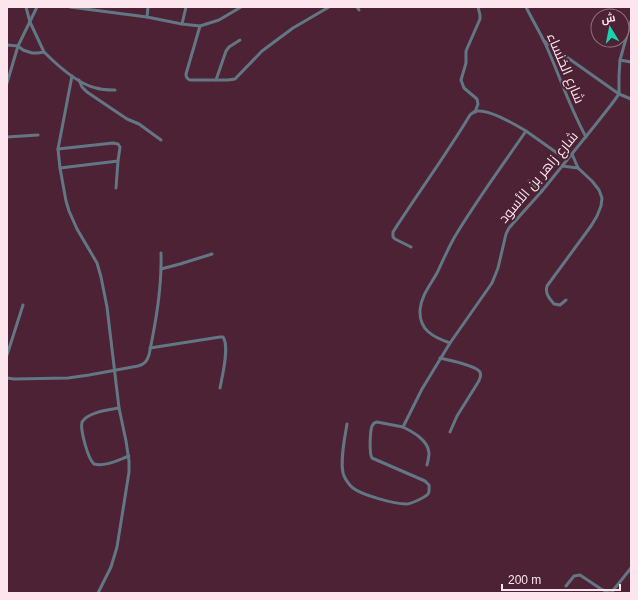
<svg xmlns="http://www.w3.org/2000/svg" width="638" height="600" viewBox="0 0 638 600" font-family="Helvetica,Cairo,sans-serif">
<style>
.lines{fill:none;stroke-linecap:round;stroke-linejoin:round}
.street{stroke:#627683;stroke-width:3}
.labels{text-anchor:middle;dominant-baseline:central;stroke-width:4;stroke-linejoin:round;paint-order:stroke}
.street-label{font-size:14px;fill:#fce5ed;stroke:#4c2234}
</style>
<rect width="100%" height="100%" fill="#4c2234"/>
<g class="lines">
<!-- street -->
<g class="street">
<polyline points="70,7 147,17 182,24 200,26 219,20 241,7"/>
<polyline points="357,7 359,10"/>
<path d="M526,7C532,19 539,31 545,43C559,74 569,106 586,137"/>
<polyline points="147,17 148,7"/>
<polyline points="182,24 186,7"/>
<path d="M200,26L186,74C186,77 187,79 190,80H228L235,79L262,51L293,28L329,7"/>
<polyline points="544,41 619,94 631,99"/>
<polyline points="7,45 18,46 23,50 32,53 38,53 44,52 30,22 26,7"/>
<path d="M44,52C57,65 77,84 96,88C102,90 109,90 115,90"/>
<polyline points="620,60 631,62"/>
<polyline points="72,76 58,149 60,168 66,201 69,211 77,229 97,263 101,277 107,307 119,408 126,441 129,461 129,472 126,491 117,547 111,567 98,593"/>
<polyline points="79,80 82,87 87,92 127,119 139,124 161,140"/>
<polyline points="216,80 226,51 229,47 240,40"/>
<polyline points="7,83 18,46 37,7"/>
<polyline points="475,112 478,104 477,99 464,88 461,80 466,63 466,51 480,19 480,15 478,7"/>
<polyline points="7,137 38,135"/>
<polyline points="58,149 113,143 118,144 120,147 118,161 60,168"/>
<polyline points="572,154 578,168"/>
<path d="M567,160L526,131C502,166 476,201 454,238C448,249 443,260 438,271C432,283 421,295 420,310C419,330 433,337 450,343L492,283L498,268L506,234L509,228L542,191L596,124L611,105L619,94V76L620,60L631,21"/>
<path d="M562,166L578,168L592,181L599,190L602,198L601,206L597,216L591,226L547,286C545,294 549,298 554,304L560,305L566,300"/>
<polyline points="529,181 542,191"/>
<polyline points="116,188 118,161"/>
<path d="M411,247L395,239L393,237V232C418,193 446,155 470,115C472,113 475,111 478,111C490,110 516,125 526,131"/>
<polyline points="161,269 180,264 212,254"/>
<path d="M150,348L220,337H223C230,346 222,377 220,388"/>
<polyline points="7,355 23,305"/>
<path d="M440,358C448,360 476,365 480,372C482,376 479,381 477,384L457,416L450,432"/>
<path d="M7,378L14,379L68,378L89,375L138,366C145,364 147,361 149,355C156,321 162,287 161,253"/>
<path d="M119,408C108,410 88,412 82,422C80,430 88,459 94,464C105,467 118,460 129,456"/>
<path d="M347,424C345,437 339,464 344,476C346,480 349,485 353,488C362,495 394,504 406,504C411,504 424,498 428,494C430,491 429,488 429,485L425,481L372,458C369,453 370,432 372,426C374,423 374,423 377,422L403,427L422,389L450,343"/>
<path d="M403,427C413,432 428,440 429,453C429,457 428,461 427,465"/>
<polyline points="566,586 574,576 580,575 601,589 610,593"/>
<polyline points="611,593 631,568"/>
</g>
</g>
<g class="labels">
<!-- street labels -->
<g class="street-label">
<text transform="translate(566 68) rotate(67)">شارع الخنساء</text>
<text transform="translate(538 177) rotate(-50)">شارع زاهر بن الأسود</text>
</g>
</g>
<!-- border -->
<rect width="638" height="600" fill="none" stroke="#fce5ed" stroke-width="16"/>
<!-- north arrow -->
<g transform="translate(610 28) rotate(350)"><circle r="19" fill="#4c2234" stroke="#92707e"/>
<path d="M0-3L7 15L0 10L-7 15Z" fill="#18d5b2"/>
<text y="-6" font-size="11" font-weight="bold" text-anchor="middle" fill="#fce5ed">ش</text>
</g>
<!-- scale -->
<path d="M502 584v6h118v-6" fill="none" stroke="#fce5ed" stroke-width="2"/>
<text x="508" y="584" font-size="12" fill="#fce5ed" stroke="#4c2234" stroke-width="3" paint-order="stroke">200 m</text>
</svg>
